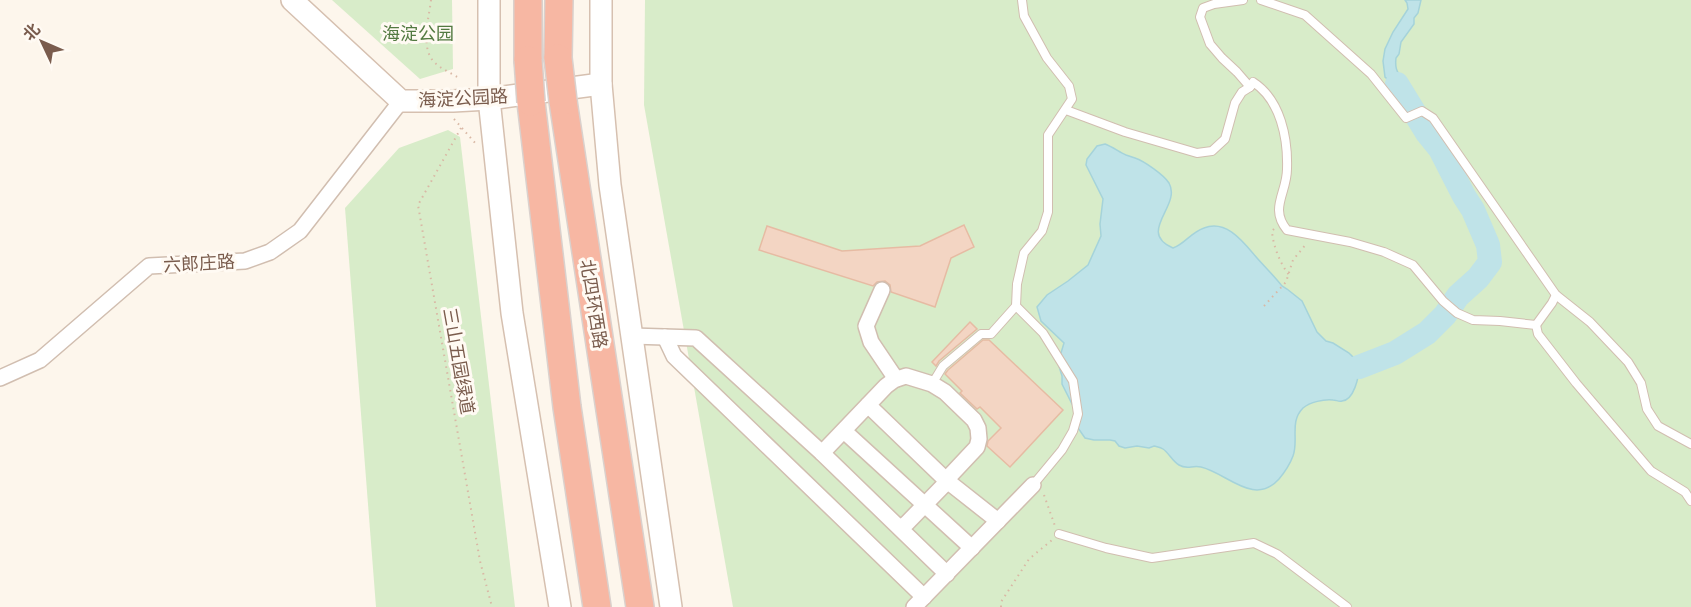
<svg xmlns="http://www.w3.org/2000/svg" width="1691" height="607" viewBox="0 0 1691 607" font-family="'Asap Condensed','Noto Sans SC',sans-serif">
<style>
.green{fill:#d8ecc9}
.water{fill:#bfe3e8;stroke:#a5d3da;stroke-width:1.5}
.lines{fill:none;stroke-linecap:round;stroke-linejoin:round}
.river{stroke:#bfe3e8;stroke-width:24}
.building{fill:#f3d5c3;stroke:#e6bba3;stroke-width:1.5}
.lane-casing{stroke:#d1beb0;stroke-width:10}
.street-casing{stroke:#d1beb0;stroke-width:18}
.secondary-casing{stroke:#d6c0b0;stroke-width:24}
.highway-casing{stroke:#dad1cd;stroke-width:30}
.path{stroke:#d9b8a5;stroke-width:2;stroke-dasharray:1.5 4.5;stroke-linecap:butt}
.lane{stroke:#fff;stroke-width:8}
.street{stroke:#fff;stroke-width:15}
.secondary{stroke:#fff;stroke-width:21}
.highway{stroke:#f7b7a3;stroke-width:27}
.highway-bridge-casing{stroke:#dad1cd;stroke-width:30;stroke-linecap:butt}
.highway-bridge{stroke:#f7b7a3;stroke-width:27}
.labels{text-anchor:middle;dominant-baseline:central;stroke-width:6;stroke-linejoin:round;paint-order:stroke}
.park-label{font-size:18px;fill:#537a41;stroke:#fffaf3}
.street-label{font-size:18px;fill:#7a5c4d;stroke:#fffaf3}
</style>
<rect width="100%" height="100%" fill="#fdf6ec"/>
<!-- green -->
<g class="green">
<polygon points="332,0 452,0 453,69 420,79"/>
<polygon points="645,0 1691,0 1691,607 733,607 644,105"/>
<polygon points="448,130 460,137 515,607 376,607 345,208 399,148"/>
</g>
<!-- water -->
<g class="water">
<path d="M1405,0H1421L1418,13L1414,18V24L1401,42L1399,54L1396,58C1394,74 1402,74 1403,86L1392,83L1385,77L1383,61L1385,49L1393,32L1408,9L1407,3Z"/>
<path d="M1105,144C1113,147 1119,152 1126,155C1129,156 1132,157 1135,158C1144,161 1164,175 1169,183C1182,206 1136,232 1173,248C1185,244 1190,233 1204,228C1227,219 1244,243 1257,258C1265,267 1274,276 1282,286L1287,289L1302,301L1317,332L1326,341L1333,343L1349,353L1354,358L1359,367C1359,377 1354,400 1342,401C1339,402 1336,400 1333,400C1324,399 1310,402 1303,408C1289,422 1299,440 1293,456C1290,464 1284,473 1279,479C1254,507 1227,473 1201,467C1192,465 1187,470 1179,465C1172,461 1169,453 1163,449C1160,447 1157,447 1154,446L1149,448L1137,446L1125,448L1119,446L1115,441L1110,440H1094L1085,438L1078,428L1073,406L1062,384V376L1058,363L1064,343L1041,321L1037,307L1047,295L1068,281L1088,265L1101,236L1100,224L1103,199L1086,165L1087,159L1097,146Z"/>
</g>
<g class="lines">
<!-- river -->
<polyline class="river" points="1359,367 1395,353 1427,333 1445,315 1458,296 1478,278 1490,262 1488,245 1473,210 1464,196 1440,149 1427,133 1397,84"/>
</g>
<!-- building -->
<g class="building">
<polygon points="964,225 974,247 951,258 935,307 891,292 890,285 885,281 877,282 873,286 759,250 767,226 842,251 920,246"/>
<polygon points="970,322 977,329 939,361 936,366 932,362"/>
<polygon points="983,340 989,340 1063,410 1010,467 987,446 988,441 1001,428 980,407 977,409 960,393 962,391 945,374 948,370"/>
</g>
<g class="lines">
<!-- lane casing -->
<g class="lane-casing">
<g id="lane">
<polyline points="1243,0 1214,4 1203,8 1200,17 1210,44 1222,58 1237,72 1250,87"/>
<polyline points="1261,0 1305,15 1371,74 1406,118 1422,111 1433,118 1556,295 1590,322 1628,362 1641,383 1647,409 1658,426 1691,444"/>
<path d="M1066,110L1125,132L1197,153L1212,151L1225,139L1235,103L1242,92L1250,87L1253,82C1281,100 1288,139 1287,169C1287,193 1269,208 1287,230L1350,242L1384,252L1413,265L1443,301L1457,313L1473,320L1500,321L1536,325L1538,334L1576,383L1651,471L1685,492L1691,501"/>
<polyline points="1016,306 1017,284 1024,253 1042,231 1048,212 1048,135 1072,99 1069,86 1047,58 1024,16 1022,0"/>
<polyline points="1536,325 1552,303 1556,295"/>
<polyline points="932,384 943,366 981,334 991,334 1016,306 1043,333 1073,381 1078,414 1073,431 1062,450 1033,485"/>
<polyline points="1059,534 1106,548 1152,558 1254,543 1277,554 1347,607"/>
</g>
</g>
<!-- street casing -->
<g class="street-casing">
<g id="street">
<polyline points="882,290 866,326 871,342 896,379"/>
<polyline points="632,336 696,338 822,453 947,574"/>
<polyline points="665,337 674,356 924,597"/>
<polyline points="0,378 40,360 149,266 245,261 270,252 300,231 401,101"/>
<polyline points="868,405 946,480 943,486 907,523 900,528"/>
<polyline points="844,431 972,548"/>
<polyline points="822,453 886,386 894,380 906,376 932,384 945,392 974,420 978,428 979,439 977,447 946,480 998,521"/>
<polyline points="914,607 1033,485"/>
</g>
</g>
<!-- secondary casing -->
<g class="secondary-casing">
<g id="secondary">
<polyline points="292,0 401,101 453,101 489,99 601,84"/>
<polyline points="489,0 489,99 512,313 560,607"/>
<polyline points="601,0 601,84 610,185 671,607"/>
</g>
</g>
<!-- highway casing -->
<g class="highway-casing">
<g id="highway">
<polyline points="558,58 559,0"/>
<polyline points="528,60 528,0"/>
<polyline points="563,101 640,607"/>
<polyline points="531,102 567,407 597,607"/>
</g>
</g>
<!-- path -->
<g class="path">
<path d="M431,0C429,18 420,47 434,62C441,69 451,73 459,78"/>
<polyline points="454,119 476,144"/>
<polyline points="461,128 418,205 480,561 492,607"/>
<path d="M1274,229L1272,231C1273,246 1280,263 1289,275"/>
<polyline points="1264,306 1286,282 1293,260 1307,243"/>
<polyline points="1044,495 1055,526"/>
<polyline points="1001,607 1001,602 1029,559 1052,540"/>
</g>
<!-- lane -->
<use href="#lane" class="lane"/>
<!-- street -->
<use href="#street" class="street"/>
<!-- secondary -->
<use href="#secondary" class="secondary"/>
<!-- highway -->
<use href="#highway" class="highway"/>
<!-- highway-bridge casing -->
<g class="highway-bridge-casing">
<g id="highway-bridge">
<polyline points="558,58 563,101"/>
<polyline points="528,60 531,102"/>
</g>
</g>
<!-- highway-bridge -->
<use href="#highway-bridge" class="highway-bridge"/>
</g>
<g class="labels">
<!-- park labels -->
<g class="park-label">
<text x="418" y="33">海淀公园</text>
</g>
<!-- street labels -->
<g class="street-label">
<text transform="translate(463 98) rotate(-3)">海淀公园路</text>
<text transform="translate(199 263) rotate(-3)">六郎庄路</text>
<text transform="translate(594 304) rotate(81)">北四环西路</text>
<text transform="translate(459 361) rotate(80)">三山五园绿道</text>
</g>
</g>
<!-- north arrow -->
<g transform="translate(42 42) rotate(314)" stroke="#fffaf3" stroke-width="4.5" paint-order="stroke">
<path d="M0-4.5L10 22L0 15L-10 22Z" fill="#7a5c4d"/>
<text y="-9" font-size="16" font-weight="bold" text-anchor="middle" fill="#7a5c4d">北</text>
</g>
</svg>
